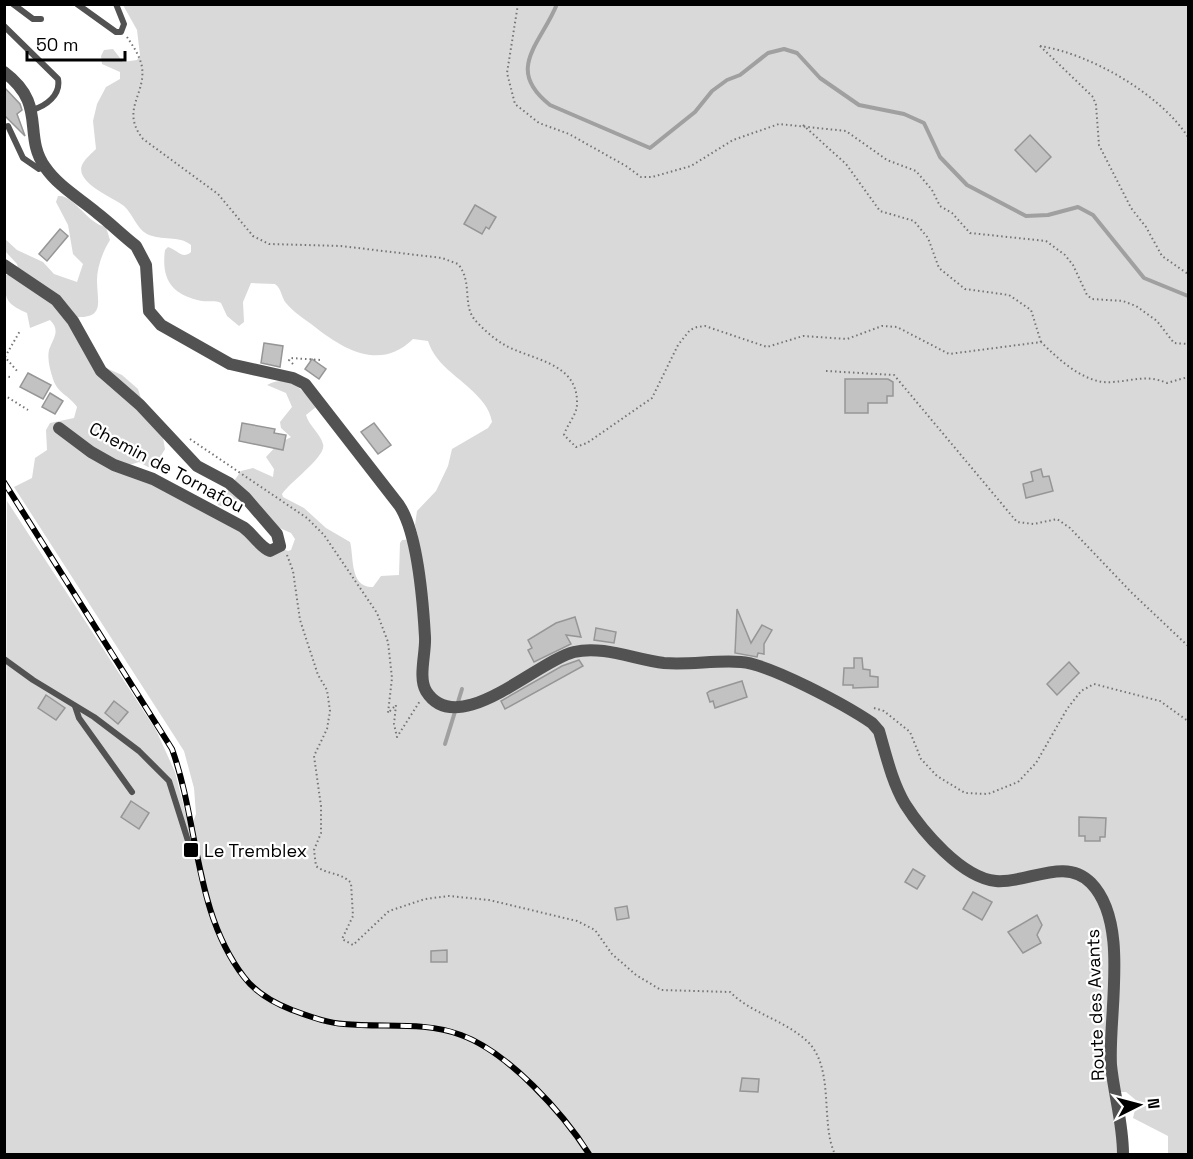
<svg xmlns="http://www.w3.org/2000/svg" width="1193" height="1159" viewBox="0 0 1193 1159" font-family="'Space Grotesk',sans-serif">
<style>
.green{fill:#d9d9d9}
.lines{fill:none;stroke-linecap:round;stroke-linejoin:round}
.stream{stroke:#a0a0a0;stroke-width:4}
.building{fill:#c2c2c2;stroke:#969696;stroke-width:1.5}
.path{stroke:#747474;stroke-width:2;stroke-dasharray:1.5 3;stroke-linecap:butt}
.lane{stroke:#525252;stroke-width:6}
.street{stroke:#525252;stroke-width:12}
.rail-casing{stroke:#000;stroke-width:6}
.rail{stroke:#fff;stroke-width:4;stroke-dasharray:11;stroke-linecap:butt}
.poi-dot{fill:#000;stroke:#fff;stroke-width:2}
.labels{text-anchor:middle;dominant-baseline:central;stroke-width:4.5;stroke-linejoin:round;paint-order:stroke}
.street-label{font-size:18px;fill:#000;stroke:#fff}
.poi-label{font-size:18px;fill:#000;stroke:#fff;text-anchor:start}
</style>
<rect width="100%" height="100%" fill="#fff"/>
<!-- green -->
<path class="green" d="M123,5H1188V1154H1168V1136L1133,1118L1137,1101L1126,1092H1120L1122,1154H5L7,501L156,730L175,772L190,831L196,814L194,788L184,751L14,487L32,478L35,458L47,450L46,430L50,423L74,418L77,407C69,395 58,394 53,379C50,370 47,359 49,350C53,338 61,331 50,320L30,328L27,313C5,303 5,300 5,275H14L18,268L17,264L5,251L4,238L17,250L43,262L54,274L77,282L83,264L73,254L68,225L56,202L58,196C74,194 86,223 106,227L110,240C103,251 97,267 97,280C97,303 106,319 73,317L67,323L106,368L122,375L138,389L146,414L160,421L165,449L156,464L148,467L139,462L126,466L261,540L288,551L291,550L295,539L291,533L273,525L240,498C232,505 229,509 218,505C216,491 224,493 232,484C235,480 238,475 241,471L253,468L273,477L274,469L266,457L278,444L291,437L281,428L280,422L292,407L286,393L267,385C289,373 304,391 316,407L306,415C309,426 320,433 323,444C327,456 291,481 282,494L283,497L304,508L326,528L350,542C354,555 349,588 373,587L381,576L399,575L400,543L402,540L415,539L418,536L415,525L417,511L436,491L448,466L452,449L488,428L492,422C488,395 453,379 437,358C433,353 430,347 428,341L413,339C381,371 344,350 315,327C306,320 293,312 286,303C281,297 282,289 275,284L251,283L243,302L244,322L239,326L227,316L221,303C215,300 209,302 202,301C172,295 161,280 165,250L168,247C178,250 182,260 191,252V245C179,235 161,241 147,234C136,228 133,214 124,206C113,197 72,182 83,163C86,158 92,153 96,149L93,121L97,104L106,87L120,79V72L102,64L101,56L104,50L113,49L123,62L137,60L140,55L137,30Z"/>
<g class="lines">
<!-- stream -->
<g class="stream">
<path d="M557,4C541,44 504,69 550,105L650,148L695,112L712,91L727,80L740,75L768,53L784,49L797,53L820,78L859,105L904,114L924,123L940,157L967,185L1026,216L1048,215L1078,207L1093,215L1144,278L1188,296"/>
<polyline points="445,744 462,689"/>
</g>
</g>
<!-- building -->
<g class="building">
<polygon points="4,87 20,104 22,110 17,114 25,136 4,115"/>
<polygon points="1030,135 1051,157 1036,172 1015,150"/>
<polygon points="475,205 496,217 489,229 486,227 482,234 464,224"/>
<polygon points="60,229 68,236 47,261 39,254"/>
<polygon points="264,343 283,346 280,367 261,363"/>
<polygon points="312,359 326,369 319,379 305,369"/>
<polygon points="28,373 51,385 43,399 20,387"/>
<polygon points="845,379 888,379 893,382 893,396 887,396 887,403 868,403 868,413 845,413"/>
<polygon points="50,393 63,401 55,414 42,407"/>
<polygon points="242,423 275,429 274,433 286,435 283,450 239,441"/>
<polygon points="374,423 391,445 378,454 361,432"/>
<polygon points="1041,469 1043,477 1049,476 1053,491 1026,498 1023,484 1033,481 1031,472"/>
<polygon points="737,609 751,643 762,625 772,630 764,644 764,654 758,653 757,657 735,653"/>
<polygon points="575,617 581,637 566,635 571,644 534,662 528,650 532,648 528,640 556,623"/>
<polygon points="596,628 616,632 614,643 594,640"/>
<polygon points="854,658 862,658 863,669 870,670 870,676 878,677 878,687 853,688 853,685 843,685 844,668 854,668"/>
<polygon points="579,660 583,666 505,709 501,701 562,666"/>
<polygon points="1069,662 1079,673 1057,695 1047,684"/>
<polygon points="742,681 747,697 715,708 713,701 710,702 707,693 710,691"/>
<polygon points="46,695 65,708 56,720 38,708"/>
<polygon points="114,701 128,712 118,724 105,713"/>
<polygon points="131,801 149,813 139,829 121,817"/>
<polygon points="1079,817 1106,818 1105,837 1100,837 1100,841 1085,841 1085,836 1079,836"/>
<polygon points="913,869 925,876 917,889 905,882"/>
<polygon points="973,892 992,902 982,920 963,909"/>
<polygon points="627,906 629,918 617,920 615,908"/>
<polygon points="1037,915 1042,925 1037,935 1041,943 1023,953 1008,932"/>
<polygon points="447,950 447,962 431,962 431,951"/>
<polygon points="742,1078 759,1079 758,1092 740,1091"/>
</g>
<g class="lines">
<!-- path -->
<g class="path">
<polyline points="518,4 507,73 515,104 539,123 569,134 626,166 641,177 652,177 691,166 733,140 779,124 846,131 887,160 916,171 932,190 940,206 952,213 970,233 1046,241 1065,255 1073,265 1087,295 1092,299 1123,301 1136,306 1157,321 1174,343 1188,344"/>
<path d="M127,37C133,46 140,56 142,67C146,95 120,110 143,139L218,194L253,236L269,244L341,246L442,258L458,264C473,282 462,305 475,320C482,328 493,338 503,344C529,360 577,361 577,402C578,414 567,424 564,435L576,447L587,443L652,398L678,345L690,330L697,327L705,326L767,347L803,336L847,339L882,326L897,327L949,354L1041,342C1058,359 1086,385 1112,382C1134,381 1146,374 1167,383L1188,377"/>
<polyline points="1040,46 1093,97 1096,105 1099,145 1131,208 1146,227 1162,256 1188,274"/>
<path d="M1040,46C1091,54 1160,94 1188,137"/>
<polyline points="803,125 846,164 880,211 914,221 928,238 939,268 965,289 1009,295 1031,310 1041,342"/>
<polyline points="4,356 18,372"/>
<polyline points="5,357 20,331"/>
<polyline points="293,364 289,360 291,358 321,360"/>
<polyline points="826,371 894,375 1017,522 1034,524 1057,519 1070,528 1132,593 1188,646"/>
<polyline points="4,376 10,377"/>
<polyline points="4,395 28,410"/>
<polyline points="190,439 307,518 324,535 377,613 388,642 392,678 388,713 396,705 394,724 397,737 420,701"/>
<path d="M287,555L293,571L300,620L318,675L327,690L330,711L327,729L314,756L321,806V833L314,850L316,866C327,875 341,872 351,883L353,916L342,939L353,945L389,911L425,899L449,896L489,900L577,921L595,930L612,954L636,975L661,990L730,992C752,1014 785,1020 808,1042C835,1069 820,1124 835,1154"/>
<polyline points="874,708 884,711 910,732 921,759 937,776 965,793 988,794 1018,782 1036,763 1067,709 1081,691 1094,684 1160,701 1188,721"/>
</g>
<!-- lane -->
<g class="lane">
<polyline points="13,4 33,19 41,19"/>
<polyline points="77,4 116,32 121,32 124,24 116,4"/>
<path d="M4,26L58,79C61,95 46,106 32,110"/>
<polyline points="8,126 23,158 39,169 44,166"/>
<polyline points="4,659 33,680 94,717 139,751 169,781 189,844"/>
<polyline points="75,706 79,718 132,792"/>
</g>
<!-- street -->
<g class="street">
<path d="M4,72C48,105 22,134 45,167C58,186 79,198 97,213C110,223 122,235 136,246L146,265L149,311L161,325L230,364L293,378L305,384L399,505C418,533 423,602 425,637C426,653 418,677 426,691C457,741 537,661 574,652C603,645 636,660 664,663C690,665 716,660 741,662C770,664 847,706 872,723L879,731C886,755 892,782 905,804C922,831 962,878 996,881C1027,884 1065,856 1091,883C1130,923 1108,1014 1111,1065C1114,1095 1123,1123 1123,1154"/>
<path d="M4,265L56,300L73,321L101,371L140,405L197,466L229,483L245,497L277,534L280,546L270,551C260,547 253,534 243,527L153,479L114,465L91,452L59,428"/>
</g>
<!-- rail casing -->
<g class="rail-casing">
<path id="rail" d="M4,482L172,749C199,824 194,912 244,977C256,993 274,1003 292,1010C309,1016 326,1023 344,1024C383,1028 424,1021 461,1035C508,1052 563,1113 589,1154"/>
</g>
<!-- rail -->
<use href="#rail" class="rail"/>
</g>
<!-- markers -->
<rect class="poi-dot" x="183" y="842" width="16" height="16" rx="3"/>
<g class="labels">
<!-- street labels -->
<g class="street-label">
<text transform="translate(167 467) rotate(28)">Chemin de Tornafou</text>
<text transform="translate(1095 1005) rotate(-92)">Route des Avants</text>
</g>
<!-- poi labels -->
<g class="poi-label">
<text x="204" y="850">Le Tremblex</text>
</g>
</g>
<!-- border -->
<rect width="1193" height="1159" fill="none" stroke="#000000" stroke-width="12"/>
<!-- north arrow -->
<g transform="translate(1139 1105) rotate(84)" stroke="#ffffff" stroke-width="4.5" paint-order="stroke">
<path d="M0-4.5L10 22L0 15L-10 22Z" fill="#000000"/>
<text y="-9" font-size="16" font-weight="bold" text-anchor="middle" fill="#000000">N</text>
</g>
<!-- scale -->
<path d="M27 51v9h98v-9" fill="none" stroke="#000000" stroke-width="3"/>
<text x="36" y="51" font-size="18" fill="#000000" stroke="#ffffff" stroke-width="4.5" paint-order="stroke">50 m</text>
</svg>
